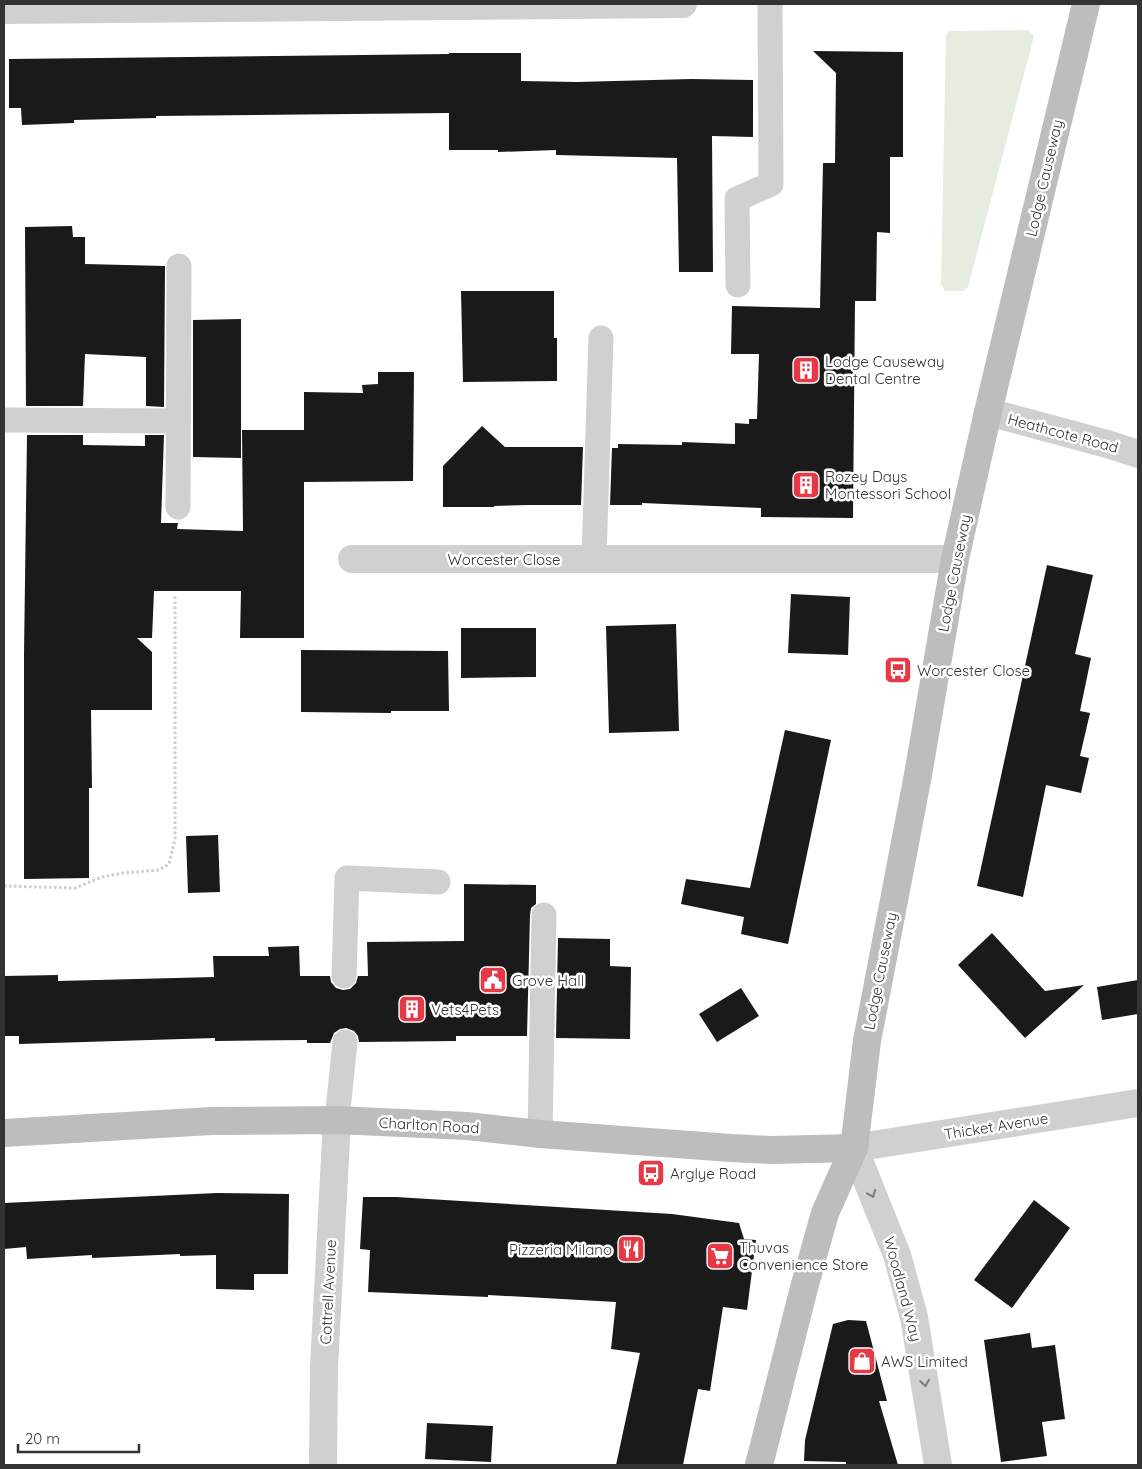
<svg xmlns="http://www.w3.org/2000/svg" width="1142" height="1469" viewBox="0 0 1142 1469" font-family="Quicksand,sans-serif">
<style>
.green{fill:#e6ecdf}
.building{fill:#1a1a1a}
.lines{fill:none;stroke-linecap:round;stroke-linejoin:round}
.path{stroke:#cdcdcd;stroke-width:3;stroke-dasharray:2.5 2.5;stroke-linecap:butt}
.lane{stroke:#d0d0d0;stroke-width:25}
.street{stroke:#d0d0d0;stroke-width:28}
.secondary{stroke:#bdbdbd;stroke-width:28}
.oneway{stroke:#7a7a7a}
.labels{text-anchor:middle;dominant-baseline:central;stroke-width:5;stroke-linejoin:round;paint-order:stroke}
.street-label{font-size:15px;fill:#333;stroke:#fff}
.poi-label{font-size:15px;fill:#333;stroke:#fff;text-anchor:start}
</style>
<rect width="100%" height="100%" fill="#fff"/>
<!-- green -->
<polygon class="green" points="1028,30 1034,36 968,287 963,291 945,291 941,285 946,35 949,31"/>
<!-- building -->
<g class="building">
<polygon points="813,51 903,52 903,157 890,157 890,233 877,232 876,301 855,301 853,518 761,517 761,508 642,503 642,505 610,505 612,448 618,448 618,444 682,445 682,442 735,444 735,423 749,424 749,419 757,419 759,354 731,354 732,306 820,308 823,163 835,163 836,73"/>
<polygon points="449,53 521,53 521,81 577,82 691,79 753,80 753,137 712,136 713,272 679,272 677,158 556,155 556,150 498,152 498,150 449,150 449,113 156,116 156,118 74,120 74,123 22,125 21,108 9,108 9,59 449,54"/>
<polygon points="72,226 73,237 85,237 85,264 165,266 164,407 146,406 146,357 85,354 83,406 26,406 25,227"/>
<polygon points="461,291 554,291 554,338 557,338 557,381 463,382"/>
<polygon points="241,319 241,458 193,457 193,320"/>
<polygon points="378,372 414,372 413,481 304,482 304,638 240,638 241,591 154,591 152,638 137,638 152,652 152,710 91,710 92,788 89,788 89,878 24,879 24,654 27,435 83,435 83,445 145,446 145,435 164,435 161,523 178,523 177,529 243,531 242,430 304,430 304,392 363,393 362,385 378,384"/>
<polygon points="482,426 505,447 583,447 581,505 529,505 494,506 494,507 443,507 443,466"/>
<polygon points="1047,565 1093,575 1075,654 1091,658 1080,711 1090,713 1080,756 1089,758 1081,793 1046,785 1023,897 977,886"/>
<polygon points="791,594 850,597 848,655 788,653"/>
<polygon points="676,624 679,731 609,733 606,626"/>
<polygon points="461,628 536,628 536,677 461,678"/>
<polygon points="301,650 448,651 449,711 391,711 391,713 301,712"/>
<polygon points="785,730 831,740 788,944 741,934 744,917 681,904 686,879 750,888"/>
<polygon points="218,835 220,892 188,893 186,836"/>
<polygon points="464,884 536,885 536,904 531,908 530,915 527,1036 456,1036 456,1041 359,1042 358,1036 354,1031 346,1028 340,1029 334,1033 330,1043 307,1043 307,1040 215,1041 215,1038 19,1044 19,1036 4,1036 4,976 58,975 58,981 214,977 213,956 269,956 268,947 299,946 300,976 330,976 331,982 336,988 343,990 350,989 356,983 358,976 368,976 367,942 464,941"/>
<polygon points="992,933 1045,991 1084,985 1025,1038 958,965"/>
<polygon points="558,938 610,939 610,966 631,967 630,1039 556,1038"/>
<polygon points="1138,980 1138,1014 1102,1020 1097,987"/>
<polygon points="741,988 759,1016 717,1042 699,1014"/>
<polygon points="217,1193 289,1194 288,1274 254,1274 254,1290 216,1289 216,1255 180,1256 180,1254 92,1258 92,1255 27,1259 26,1247 4,1249 4,1203"/>
<polygon points="363,1197 396,1197 672,1214 739,1223 744,1239 756,1240 747,1310 723,1307 710,1391 698,1389 683,1465 616,1465 640,1353 611,1349 616,1302 488,1295 488,1297 368,1292 370,1250 360,1249"/>
<polygon points="1034,1200 1070,1228 1012,1308 974,1280"/>
<polygon points="848,1320 866,1321 887,1401 879,1401 898,1465 846,1465 846,1462 804,1461 805,1440 833,1324"/>
<polygon points="1030,1333 1032,1348 1055,1345 1065,1419 1042,1422 1047,1456 1001,1462 984,1340"/>
<polygon points="427,1423 493,1426 491,1462 425,1459"/>
</g>
<g class="lines">
<!-- path -->
<polyline class="path" points="4,886 75,888 102,877 123,873 159,870 169,864 175,839 175,594"/>
<!-- lane -->
<g class="lane">
<polyline points="738,285 737,199 771,184 770,4"/>
<polyline points="4,420 178,421"/>
<polyline points="178,507 179,266"/>
<polyline points="594,559 601,338"/>
<polyline points="344,976 347,878 438,882"/>
<polyline points="337,1120 345,1042"/>
<polyline points="540,1134 544,915"/>
</g>
<!-- street -->
<g class="street">
<polyline points="4,10 683,4"/>
<polyline points="988,412 1107,444 1138,454"/>
<polyline points="352,559 955,559"/>
<polyline points="323,1465 324,1367 337,1120"/>
<polyline points="938,1465 914,1317 897,1255 854,1148 1138,1103"/>
</g>
<!-- secondary -->
<g class="secondary">
<polyline points="4,1133 212,1121 337,1120 467,1126 540,1134 731,1148 771,1150 854,1148"/>
<polyline points="759,1465 804,1288 825,1213 854,1148 867,1041 918,775 955,559 988,412 1086,4"/>
</g>
</g>
<!-- one-way arrows -->
<defs><path id="oneway-chevron" d="M-2-3.5L2.5 0L-2 3.5" fill="none" stroke-width="1.6" stroke-linecap="round" stroke-linejoin="round" transform="scale(1.25)"/></defs>
<g class="oneway">
<use href="#oneway-chevron" transform="translate(872 1194) rotate(68)"/>
<use href="#oneway-chevron" transform="translate(925 1383) rotate(81)"/>
</g>
<!-- icons -->
<defs>
<g id="building-square" transform="scale(1.4375)"><rect x="-9" y="-9" width="18" height="18" rx="4" fill="#e63946" stroke="#fff"/><path d="M-4-6H4V6H1V3H-1V6H-4ZM-2.5-4.3h1.7v1.8h-1.7ZM.8-4.3h1.7v1.8H.8ZM-2.5-1h1.7V.8h-1.7ZM.8-1h1.7V.8H.8Z" fill="#fff"/></g>
<g id="bus-square" transform="scale(1.4375)"><rect x="-9" y="-9" width="18" height="18" rx="4" fill="#e63946" stroke="#fff"/><path d="M-5-6H5V4H4V6H2V4H-2V6H-4V4H-5ZM-3.5-4V0h7V-4ZM-3.5 1.2v1.5H-2V1.2ZM2 1.2v1.5H3.5V1.2Z" fill="#fff"/></g>
<g id="civic-square" transform="scale(1.4375)"><rect x="-9" y="-9" width="18" height="18" rx="4" fill="#e63946" stroke="#fff"/><path d="M-.6-6.5H3V-4.5H.6V-3L4-1V1h2V6H-6V1h2V-1L-.6-3ZM-1.2 2.5V6h2.4V2.5Z" fill="#fff"/></g>
<g id="restaurant-square" transform="scale(1.4375)"><rect x="-9" y="-9" width="18" height="18" rx="4" fill="#e63946" stroke="#fff"/><path d="M-5-6h1v4h1v-4h1v4h1v-4h1v5L-1.5 .5V6h-2V.5L-5-1ZM5-6V6H3V1.5H1.5Q1.5-4 5-6Z" fill="#fff"/></g>
<g id="supermarket-square" transform="scale(1.4375)"><rect x="-9" y="-9" width="18" height="18" rx="4" fill="#e63946" stroke="#fff"/><path d="M-6-5.5h2.5l.6 2H6L4.5 2H-2.5L-4.4-4H-6ZM-1.5 3.2a1.3 1.3 0 1 0 .1 0ZM3 3.2a1.3 1.3 0 1 0 .1 0Z" fill="#fff"/></g>
<g id="shop-square" transform="scale(1.4375)"><rect x="-9" y="-9" width="18" height="18" rx="4" fill="#e63946" stroke="#fff"/><path d="M-5-2.5h2.3a2.7 3.5 0 0 1 5.4 0H5L5.5 6h-11ZM-1.5-2.5h3a1.5 2.3 0 0 0-3 0Z" fill="#fff"/></g>
</defs>
<g fill-rule="evenodd">
<use href="#building-square" x="806" y="370"/>
<use href="#building-square" x="806" y="485"/>
<use href="#bus-square" x="898" y="670"/>
<use href="#civic-square" x="493" y="980"/>
<use href="#building-square" x="412" y="1009"/>
<use href="#bus-square" x="651" y="1173"/>
<use href="#restaurant-square" x="631" y="1249"/>
<use href="#supermarket-square" x="720" y="1256"/>
<use href="#shop-square" x="862" y="1361"/>
</g>
<g class="labels">
<!-- street labels -->
<g class="street-label">
<text transform="translate(1044 178) rotate(-77)">Lodge Causeway</text>
<text transform="translate(1063 433) rotate(15)">Heathcote Road</text>
<text x="504" y="559">Worcester Close</text>
<text transform="translate(954 573) rotate(-79)">Lodge Causeway</text>
<text transform="translate(880 971) rotate(-79)">Lodge Causeway</text>
<text transform="translate(429 1125) rotate(3)">Charlton Road</text>
<text transform="translate(996 1126) rotate(-9)">Thicket Avenue</text>
<text transform="translate(903 1289) rotate(75)">Woodland Way</text>
<text transform="translate(328 1292) rotate(-87)">Cottrell Avenue</text>
</g>
<!-- poi labels -->
<g class="poi-label">
<text x="825" y="361">Lodge Causeway<tspan x="825" dy="17">Dental Centre</tspan></text>
<text x="825" y="476">Rozey Days<tspan x="825" dy="17">Montessori School</tspan></text>
<text x="917" y="670">Worcester Close</text>
<text x="512" y="980">Grove Hall</text>
<text x="431" y="1009">Vets4Pets</text>
<text x="670" y="1173">Arglye Road</text>
<text x="739" y="1247">Thuvas<tspan x="739" dy="17">Convenience Store</tspan></text>
<text x="612" y="1249" text-anchor="end">Pizzeria Milano</text>
<text x="881" y="1361">AWS Limited</text>
</g>
</g>
<!-- border -->
<rect width="1142" height="1469" fill="none" stroke="#333333" stroke-width="10"/>
<!-- scale -->
<path d="M18 1444v8h121v-8" fill="none" stroke="#333333" stroke-width="2.5"/>
<text x="25" y="1444" font-size="15" fill="#333333" stroke="#ffffff" stroke-width="4" paint-order="stroke">20 m</text>
</svg>
